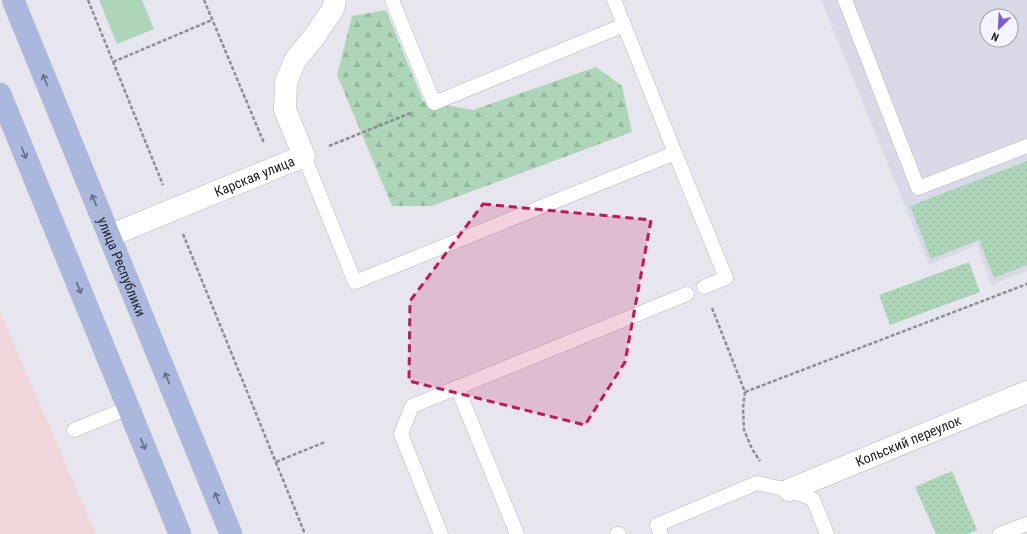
<svg xmlns="http://www.w3.org/2000/svg" width="1027" height="534" viewBox="0 0 1027 534" font-family="'Roboto Condensed',sans-serif">
<style>
.commercial{fill:#f0d6db}
.built{fill:#d9d9e8;fill-rule:evenodd}
.green{fill:#acd6b7}
.forest{fill:url(#forest-firs)}
.park{fill:url(#park-dots)}
.lines{fill:none;stroke-linecap:round;stroke-linejoin:round}
.lane-casing{stroke:#b8b7bf;stroke-width:15}
.street-casing{stroke:#b8b7bf;stroke-width:23}
.primary-casing{stroke:#c5c5c6;stroke-width:23}
.path{stroke:#8e8e93;stroke-width:2.5;stroke-dasharray:4 2;stroke-linecap:butt}
.lane{stroke:#fff;stroke-width:14}
.street{stroke:#fff;stroke-width:22}
.primary{stroke:#abb8de;stroke-width:22}
.oneway{stroke:#666c81}
.marked{fill:#c2185b;fill-opacity:0.2;stroke:#c2185b;stroke-width:3;stroke-dasharray:8 5;stroke-linejoin:round}
.labels{text-anchor:middle;dominant-baseline:central;stroke-width:4;stroke-linejoin:round;paint-order:stroke}
.street-label{font-size:14px;fill:#212124;stroke:#f4f4fc}
</style>
<defs>
<pattern id="forest-firs" width="22" height="20" patternUnits="userSpaceOnUse"><rect width="22" height="20" fill="#acd6b7"/><path d="M5 1l3.5 6h-7zM16 11l3.5 6h-7z" fill="#94b79d"/></pattern>
<pattern id="park-dots" width="8" height="8" patternUnits="userSpaceOnUse"><rect width="8" height="8" fill="#acd6b7"/><path d="M2 2h.1M6 6h.1" fill="none" stroke="#94b79d" stroke-width="1.8" stroke-linecap="round"/></pattern>
</defs>
<rect width="100%" height="100%" fill="#e7e6ee"/>
<!-- commercial -->
<polygon class="commercial" points="0,312 96,534 0,534"/>
<!-- built -->
<path class="built" d="M821,0H1027V271L991,285L977,245L929,265ZM987,16H1011V40H987Z"/>
<!-- green -->
<polygon class="green" points="99,0 142,0 154,29 117,44"/>
<!-- forest -->
<polygon class="forest" points="386,10 423,101 473,110 596,67 622,86 632,132 432,206 392,206 337,75 352,16"/>
<!-- park -->
<g class="park">
<polygon points="1027,161 1027,265 994,278 979,240 931,259 910,206"/>
<polygon points="969,262 980,292 890,325 879,295"/>
<polygon points="952,471 977,530 968,534 936,534 915,487"/>
</g>
<g class="lines">
<!-- lane casing -->
<g class="lane-casing">
<g id="lane">
<polyline points="392,0 434,103 624,25"/>
<polyline points="614,0 675,153"/>
<polyline points="845,0 918,188 1027,146"/>
<polyline points="304,156 355,282 675,153 726,278 704,287"/>
<polyline points="457,387 517,534"/>
<polyline points="74,430 128,408"/>
<polyline points="441,534 401,434 412,406 687,294"/>
<polyline points="617,534 619,534"/>
<polyline points="661,534 657,525 757,483 789,490 813,499 827,534"/>
<polyline points="1000,534 1027,524"/>
</g>
</g>
<!-- street casing -->
<g class="street-casing">
<g id="street">
<path id="s1" d="M109,236L304,156L285,110L286,82L296,59L314,37L333,9L335,0"/>
<path id="s2" d="M789,490L1027,392"/>
</g>
</g>
<!-- primary casing -->
<g class="primary-casing">
<g id="primary">
<path id="s3" d="M13,0L231,534"/>
<polyline points="0,94 180,534"/>
</g>
</g>
<!-- path -->
<g class="path">
<polyline points="88,0 163,185"/>
<polyline points="204,0 264,143"/>
<polyline points="113,62 212,20"/>
<polyline points="329,146 413,112"/>
<polyline points="183,234 305,534"/>
<polyline points="712,308 745,392 743,408 744,430 752,449 760,461"/>
<polyline points="745,392 1027,284"/>
<polyline points="276,462 325,442"/>
</g>
<!-- lane -->
<use href="#lane" class="lane"/>
<!-- street -->
<use href="#street" class="street"/>
<!-- primary -->
<use href="#primary" class="primary"/>
</g>
<!-- one-way arrows -->
<defs><path id="oneway-shaft" d="M-6 0H5M1.5-3L5.5 0L1.5 3" fill="none" stroke-width="1.6" stroke-linecap="round" stroke-linejoin="round"/></defs>
<g class="oneway">
<use href="#oneway-shaft" transform="translate(45 80) rotate(-112)"/>
<use href="#oneway-shaft" transform="translate(24 153) rotate(68)"/>
<use href="#oneway-shaft" transform="translate(94 200) rotate(-112)"/>
<use href="#oneway-shaft" transform="translate(79 288) rotate(68)"/>
<use href="#oneway-shaft" transform="translate(167 378) rotate(-112)"/>
<use href="#oneway-shaft" transform="translate(143 444) rotate(68)"/>
<use href="#oneway-shaft" transform="translate(217 498) rotate(-112)"/>
</g>
<!-- marked area -->
<path class="marked" d="M483,204L651,220L625,362L585,425L409,381L410,301Z"/>
<g class="labels">
<!-- street labels -->
<g class="street-label">
<text stroke="none"><textPath href="#s1" startOffset="157">Карская улица</textPath></text>
<text stroke="none"><textPath href="#s3" startOffset="288">улица Республики</textPath></text>
<text stroke="none"><textPath href="#s2" startOffset="129">Кольский переулок</textPath></text>
</g>
</g>
<!-- north arrow -->
<g transform="translate(999 28) rotate(204)"><circle r="19" fill="#f4f4fc" stroke="#a0a0a6"/>
<path d="M0-3L7 15L0 10L-7 15Z" fill="#7e5bd5"/>
<text y="-6" font-size="11" font-weight="bold" text-anchor="middle" fill="#212124">N</text>
</g>
</svg>
